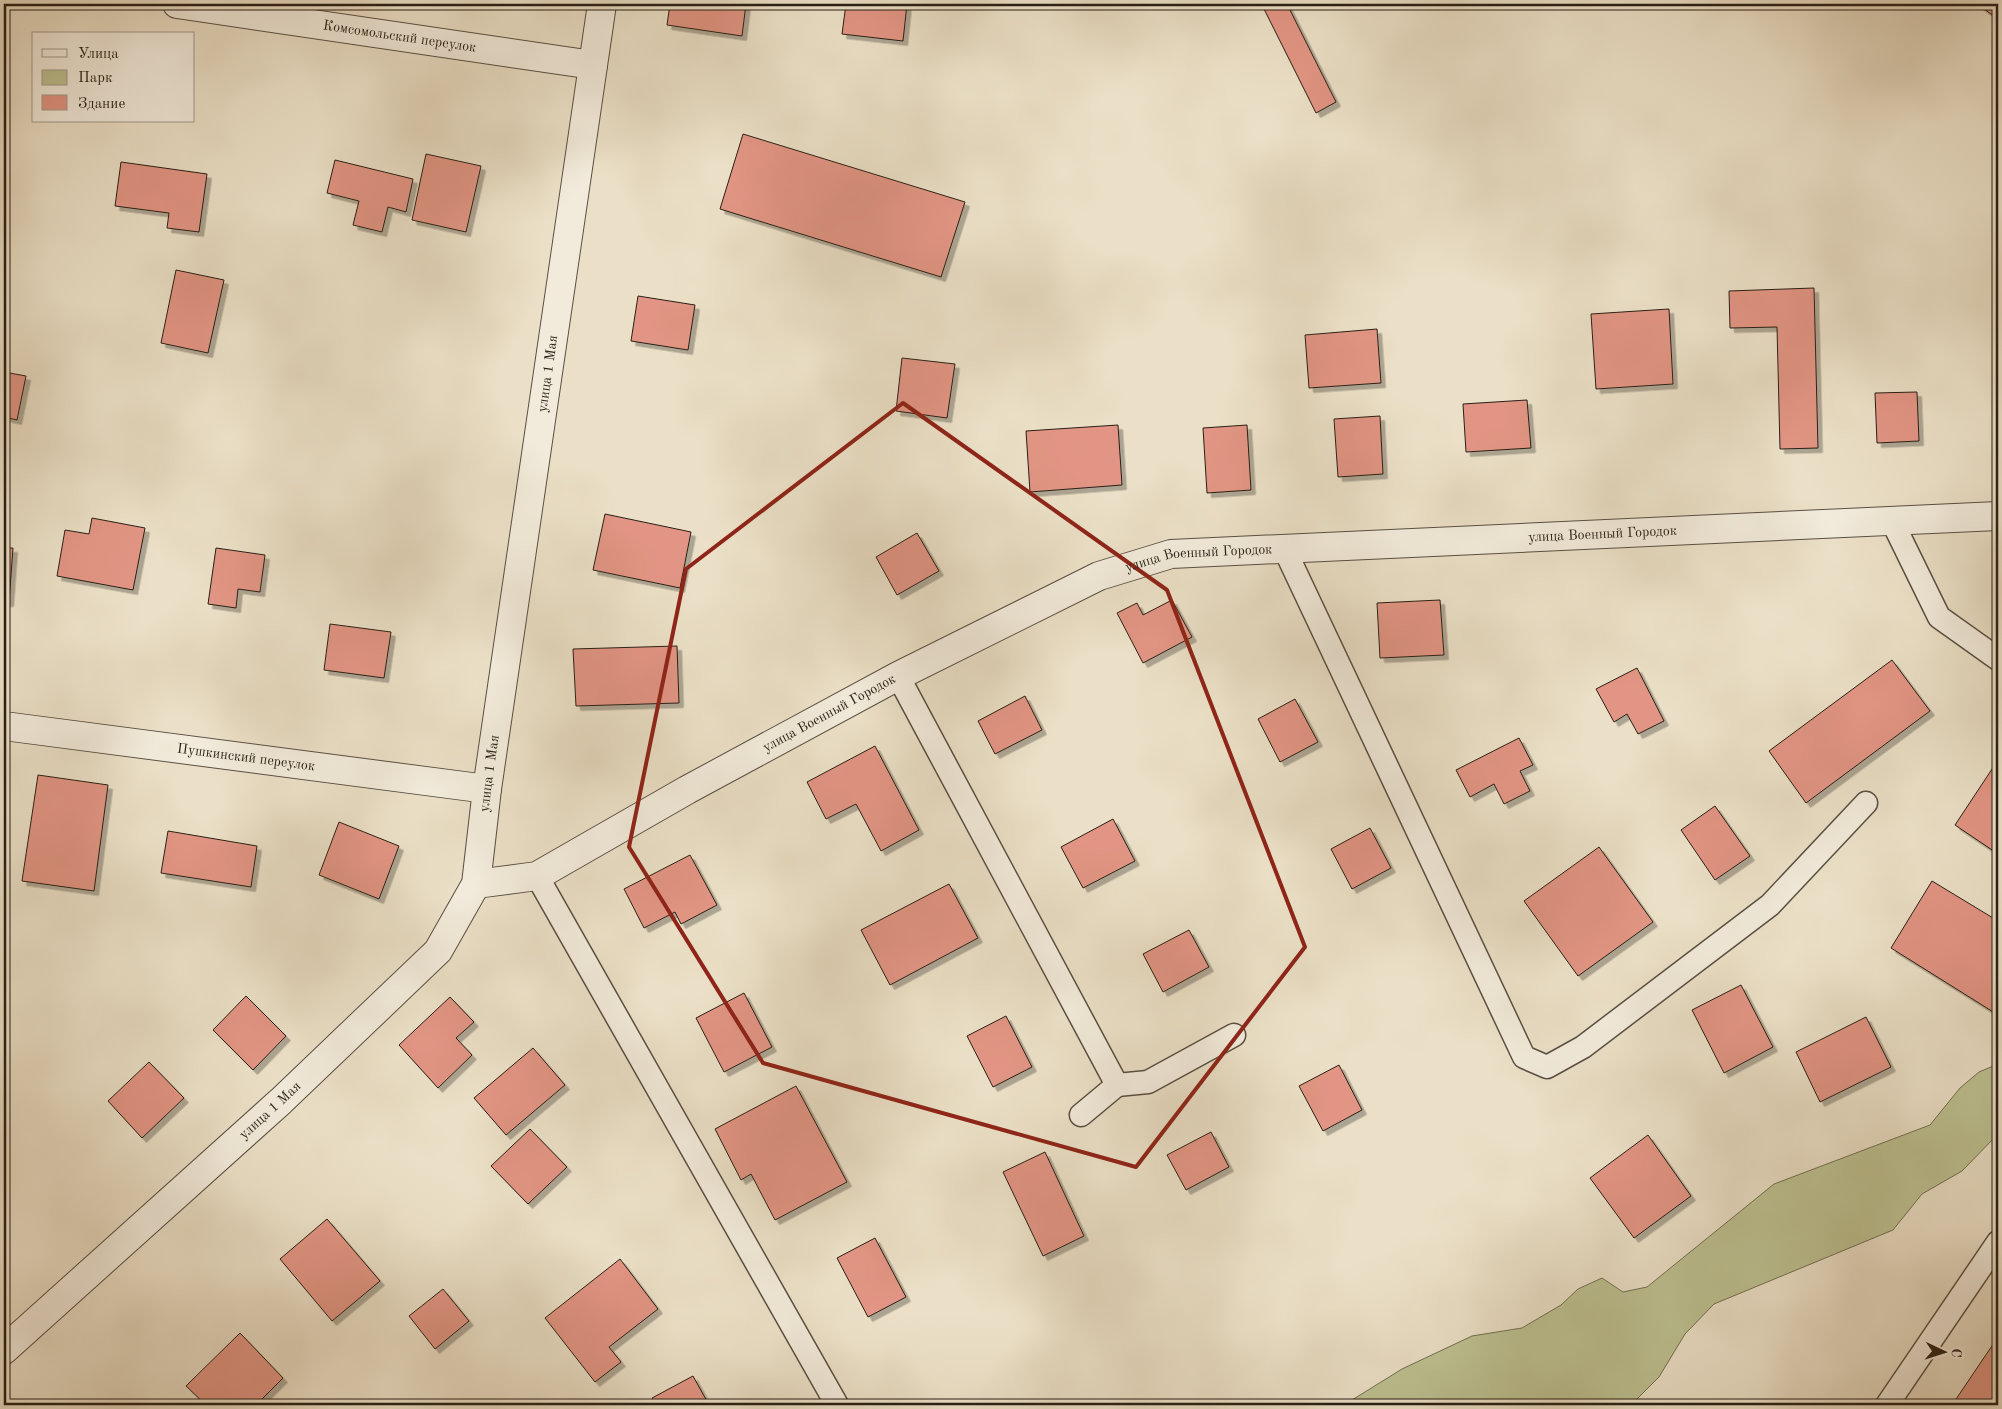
<svg xmlns="http://www.w3.org/2000/svg" width="2002" height="1409" viewBox="0 0 2002 1409" font-family="'Old Standard TT',serif">
<style>
.green{fill:#bdc192;stroke:#727054}
.building{fill:#e29584;stroke:#281f15;filter:url(#shadow)}
.lines{fill:none;stroke-linecap:round;stroke-linejoin:round}
.lane-casing{stroke:#594f42;stroke-width:25}
.street-casing{stroke:#594f42;stroke-width:30}
.lane{stroke:#f2ebdb;stroke-width:22}
.street{stroke:#f2ebdb;stroke-width:28}
.marked{fill:none;stroke:#8f2418;stroke-width:4;stroke-linejoin:round}
.labels{text-anchor:middle;dominant-baseline:central;stroke-width:5;stroke-linejoin:round;paint-order:stroke}
.street-label{font-size:14px;fill:#281f15;stroke:#f2ebdb}
</style>
<defs>
<filter id="shadow"><feDropShadow dx="4.5" dy="4.5" stdDeviation="0" flood-color="#0004"/></filter>
</defs>
<rect width="100%" height="100%" fill="#ebe0c7"/>
<filter id="stains"><feTurbulence type="fractalNoise" baseFrequency=".004" numOctaves="4"/><feColorMatrix values="0 0 0 0 .2 0 0 0 0 .09 0 0 0 0 .02 0 0 0 .5 -.17"/></filter>
<radialGradient id="worn" r=".72"><stop offset=".6" stop-color="#630" stop-opacity="0"/><stop offset="1" stop-color="#630" stop-opacity=".3"/></radialGradient>
<!-- green -->
<polygon class="green" points="1998,1064 1998,1134 1962,1171 1922,1194 1893,1230 1714,1304 1685,1334 1659,1377 1631,1405 1344,1405 1402,1369 1472,1336 1522,1328 1561,1305 1578,1289 1602,1278 1623,1292 1647,1287 1774,1184 1930,1125 1960,1088 1979,1072"/>
<!-- building -->
<g class="building">
<polygon points="670,4 746,4 742,36 667,25"/>
<polygon points="846,4 907,4 903,41 842,34"/>
<polygon points="1265,4 1287,4 1336,102 1316,113 1262,5"/>
<polygon points="1977,4 1998,4 1998,19"/>
<polygon points="743,134 965,202 941,277 720,209"/>
<polygon points="426,154 481,166 466,232 412,220"/>
<polygon points="335,160 413,179 406,212 388,207 382,232 353,225 359,201 327,193"/>
<polygon points="121,162 207,174 199,232 167,228 169,213 115,206"/>
<polygon points="176,270 224,280 208,353 161,343"/>
<polygon points="1814,288 1818,448 1780,449 1777,327 1730,328 1729,291"/>
<polygon points="638,296 695,305 688,350 631,341"/>
<polygon points="1669,309 1673,384 1596,389 1591,314"/>
<polygon points="1377,329 1381,383 1309,388 1305,335"/>
<polygon points="902,358 955,364 947,418 896,411"/>
<polygon points="4,372 26,376 17,420 4,417"/>
<polygon points="1917,392 1919,441 1877,443 1875,393"/>
<polygon points="1527,400 1531,448 1466,452 1463,404"/>
<polygon points="1380,416 1383,474 1338,477 1334,419"/>
<polygon points="1118,425 1122,485 1030,492 1026,431"/>
<polygon points="1247,425 1251,490 1207,493 1203,428"/>
<polygon points="605,514 691,532 680,588 593,570"/>
<polygon points="92,518 145,528 133,590 57,576 65,530 89,534"/>
<polygon points="917,533 939,571 897,595 876,557"/>
<polygon points="4,548 13,548 9,602 4,602"/>
<polygon points="216,548 265,555 260,592 238,589 236,608 208,604"/>
<polygon points="1172,600 1192,637 1143,663 1117,613 1137,603 1143,615"/>
<polygon points="1440,600 1444,655 1380,658 1377,603"/>
<polygon points="330,624 391,632 384,678 324,670"/>
<polygon points="677,646 679,703 576,706 573,649"/>
<polygon points="1892,660 1930,711 1806,803 1769,751"/>
<polygon points="1637,668 1664,721 1638,734 1627,714 1614,722 1596,689"/>
<polygon points="1025,696 1042,730 995,754 978,721"/>
<polygon points="1295,699 1318,742 1280,762 1258,719"/>
<polygon points="1519,738 1533,765 1520,771 1530,791 1504,804 1494,784 1470,797 1456,770"/>
<polygon points="875,746 919,830 881,851 856,804 826,819 807,782"/>
<polygon points="1998,760 1998,854 1955,825"/>
<polygon points="38,775 108,785 94,891 22,881"/>
<polygon points="1715,806 1750,856 1715,880 1681,830"/>
<polygon points="1113,819 1135,861 1083,888 1061,847"/>
<polygon points="339,822 399,846 379,899 319,875"/>
<polygon points="1370,828 1391,868 1352,889 1331,849"/>
<polygon points="168,831 257,846 251,887 161,873"/>
<polygon points="1599,847 1653,922 1578,976 1524,901"/>
<polygon points="690,855 717,905 681,924 675,912 644,928 624,889"/>
<polygon points="1932,881 1998,921 1998,1015 1891,948"/>
<polygon points="949,884 978,938 890,985 861,930"/>
<polygon points="1189,930 1209,967 1163,992 1143,954"/>
<polygon points="1741,985 1773,1047 1724,1073 1692,1010"/>
<polygon points="744,993 772,1047 724,1072 696,1018"/>
<polygon points="246,996 286,1036 253,1070 213,1030"/>
<polygon points="450,997 474,1022 456,1038 472,1055 438,1088 399,1045"/>
<polygon points="1006,1016 1032,1067 993,1087 967,1036"/>
<polygon points="1866,1017 1891,1067 1820,1102 1796,1052"/>
<polygon points="533,1048 565,1085 506,1135 474,1098"/>
<polygon points="149,1062 184,1098 142,1138 108,1101"/>
<polygon points="1339,1065 1362,1110 1323,1131 1299,1086"/>
<polygon points="796,1086 847,1182 775,1220 751,1174 741,1180 715,1129"/>
<polygon points="530,1129 567,1167 528,1204 491,1166"/>
<polygon points="1211,1132 1229,1167 1186,1190 1167,1155"/>
<polygon points="1648,1135 1691,1196 1634,1238 1590,1178"/>
<polygon points="1045,1152 1084,1236 1043,1256 1003,1172"/>
<polygon points="327,1219 380,1281 332,1321 280,1259"/>
<polygon points="875,1238 906,1297 868,1317 837,1258"/>
<polygon points="620,1259 658,1309 609,1347 621,1362 595,1382 545,1318"/>
<polygon points="443,1289 469,1321 435,1349 409,1316"/>
<polygon points="240,1333 283,1378 256,1405 206,1405 186,1386"/>
<polygon points="1998,1337 1998,1405 1952,1405"/>
<polygon points="693,1376 709,1405 656,1405 652,1398"/>
</g>
<g class="lines">
<!-- lane casing -->
<g class="lane-casing">
<g id="lane">
<polyline points="1892,521 1939,617 1998,659"/>
<polyline points="1284,548 1524,1057 1547,1067 1583,1047 1770,905 1866,803"/>
<polyline points="898,676 1117,1085 1148,1082 1234,1035"/>
<polyline points="537,876 837,1405"/>
<polyline points="1081,1115 1117,1085"/>
<polyline points="1887,1405 1998,1242"/>
</g>
</g>
<!-- street casing -->
<g class="street-casing">
<g id="street">
<path id="s1" d="M177,4L593,65"/>
<path id="s2" d="M4,726L487,789"/>
<path id="s3" d="M476,884L537,876L687,790L898,676L1099,576L1171,554L1998,516"/>
<path id="s4" d="M4,1350L281,1101L438,951L476,884L487,789L602,4"/>
</g>
</g>
<!-- lane -->
<use href="#lane" class="lane"/>
<!-- street -->
<use href="#street" class="street"/>
</g>
<!-- marked area -->
<path class="marked" d="M903,403L1167,590L1305,947L1136,1167L763,1063L629,847L686,569Z"/>
<g class="labels">
<!-- street labels -->
<g class="street-label">
<text stroke="none"><textPath href="#s1" startOffset="225">Комсомольский переулок</textPath></text>
<text stroke="none"><textPath href="#s4" startOffset="1182">улица 1 Мая</textPath></text>
<text stroke="none"><textPath href="#s3" startOffset="1206">улица Военный Городок</textPath></text>
<text stroke="none"><textPath href="#s3" startOffset="801">улица Военный Городок</textPath></text>
<text stroke="none"><textPath href="#s3" startOffset="396">улица Военный Городок</textPath></text>
<text stroke="none"><textPath href="#s2" startOffset="244">Пушкинский переулок</textPath></text>
<text stroke="none"><textPath href="#s4" startOffset="778">улица 1 Мая</textPath></text>
<text stroke="none"><textPath href="#s4" startOffset="358">улица 1 Мая</textPath></text>
</g>
</g>
<!-- margin -->
<rect width="2002" height="1409" fill="none" stroke="#ebe0c7" stroke-width="20"/>
<rect x="5" y="5" width="1992" height="1399" fill="none" stroke="#281f15" stroke-width="2.5"/>
<rect x="10" y="10" width="1982" height="1389" fill="none" stroke="#281f15"/>
<!-- legend -->
<rect x="32" y="32" width="162" height="90" fill="#f2ebdb" stroke="#a1998c"/>
<rect x="42" y="49" width="25" height="8" fill="#f2ebdb" stroke="#a1998c"/>
<text x="78" y="58" font-size="15" fill="#281f15">Улица</text>
<rect x="42" y="70" width="25" height="15" fill="#bdc192" stroke="#a1998c"/>
<text x="78" y="82" font-size="15" fill="#281f15">Парк</text>
<rect x="42" y="95" width="25" height="15" fill="#e29584" stroke="#a1998c"/>
<text x="78" y="108" font-size="15" fill="#281f15">Здание</text>
<!-- north arrow -->
<g transform="translate(1944 1352) rotate(94)" stroke="#f2ebdb" stroke-width="4" paint-order="stroke">
<path d="M0-4L9 19L0 12L-9 19Z" fill="#281f15"/>
<text y="-8" font-size="14" font-weight="bold" text-anchor="middle" fill="#281f15">С</text>
</g>
<rect width="100%" height="100%" filter="url(#stains)"/>
<rect width="100%" height="100%" fill="url(#worn)"/>
</svg>
